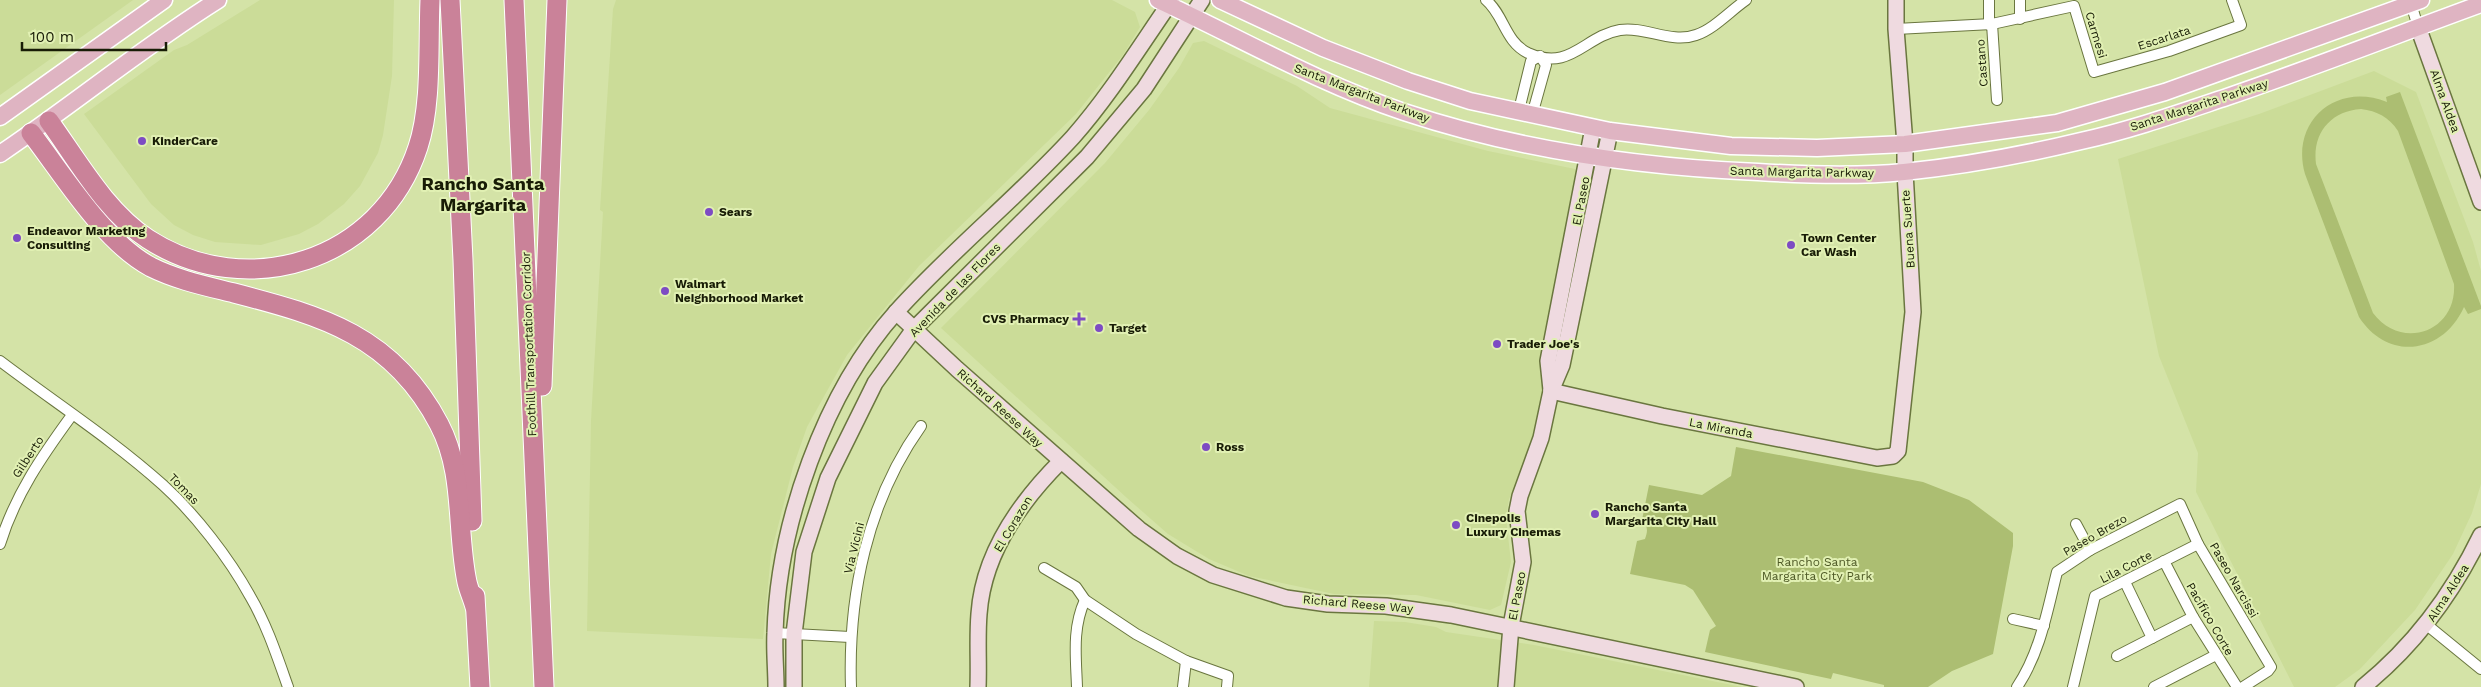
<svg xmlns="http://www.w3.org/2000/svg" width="2481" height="687" viewBox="0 0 2481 687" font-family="'Work Sans',sans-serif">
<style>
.built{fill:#cbdc98}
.green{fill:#acbe72;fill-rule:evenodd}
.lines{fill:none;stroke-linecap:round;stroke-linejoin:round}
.street-casing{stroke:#6a763f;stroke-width:12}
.secondary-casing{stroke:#6a763f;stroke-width:18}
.primary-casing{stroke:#fff;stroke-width:19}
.highway-casing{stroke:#fff;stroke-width:21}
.street{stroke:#fff;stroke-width:10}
.secondary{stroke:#efdae0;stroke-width:15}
.primary{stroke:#dfb4c2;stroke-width:16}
.highway{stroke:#ca8299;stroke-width:19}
.poi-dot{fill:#7d4bc3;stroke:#e1f0b3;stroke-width:2}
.labels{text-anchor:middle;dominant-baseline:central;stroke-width:4;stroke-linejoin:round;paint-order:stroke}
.street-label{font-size:12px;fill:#181c06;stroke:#e1f0b3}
.poi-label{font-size:12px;font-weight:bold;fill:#181c06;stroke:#e1f0b3;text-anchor:start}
.park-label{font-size:12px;fill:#4e5926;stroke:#e1f0b3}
.district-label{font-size:18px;font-weight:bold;fill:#181c06;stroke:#e1f0b3}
</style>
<rect width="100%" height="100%" fill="#d4e3a7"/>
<!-- built -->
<g class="built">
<polygon points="0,0 133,0 0,95"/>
<polygon points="260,0 394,0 392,76 383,135 378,153 360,186 344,204 318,224 299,234 261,245 215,242 193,235 174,225 151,204 84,114 174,50 187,45"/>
<polygon points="616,0 1112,0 1135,12 1140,27 1123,55 1076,114 919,266 847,355 807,427 793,467 771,554 763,639 587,631 591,421 603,212 600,210 613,9"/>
<polygon points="1204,41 1297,86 1330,108 1488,151 1575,169 1582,181 1529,464 1517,482 1509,499 1506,518 1511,562 1501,605 1490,610 1416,595 1334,594 1249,576 1209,559 1168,534 1127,498 941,328 1105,163 1149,110 1179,68 1193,43"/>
<polygon points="2374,71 2416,92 2473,242 2481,271 2481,484 2472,513 2453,554 2415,610 2360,669 2335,687 2294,687 2196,492 2198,453 2159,356 2118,159 2259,114"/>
<polygon points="1374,621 1405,622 1436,627 1446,632 1534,645 1742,687 1369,687"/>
</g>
<!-- green -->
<g class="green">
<path d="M2400,92L2481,306V309L2468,314L2464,307C2443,354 2388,362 2359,317L2305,174C2290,122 2336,81 2387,102L2386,97ZM2361,109C2377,111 2389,117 2398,131L2454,284C2457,332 2401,351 2373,313L2316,164C2312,133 2331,111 2361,109Z"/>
<path d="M1736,447L1923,482L1969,500L2013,533V546L1993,654L1952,671L1928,687H1884V685L1833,673L1831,679L1705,652L1710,630L1716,626L1693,590L1685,585L1630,574L1637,541L1645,539C1648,531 1648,526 1642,520L1649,485L1702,495L1731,476Z"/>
</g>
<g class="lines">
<!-- street casing -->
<g class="street-casing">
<g id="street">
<path d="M1486,0C1504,15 1505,42 1528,53C1571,72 1584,36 1620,30C1645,26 1671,44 1696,35C1714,29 1730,11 1746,0"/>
<polyline points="2410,0 2418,27"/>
<polyline points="2020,19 2020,0"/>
<polyline points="1992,24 1997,100"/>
<polyline points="1989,25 1989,0"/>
<polyline points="1896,29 1992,24 2074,6 2094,72 2169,51 2241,25 2232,0"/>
<polygon points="1540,56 1546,65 1534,108 1526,114 1520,106 1531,61"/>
<path d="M0,361C54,402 113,440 163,485C195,514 229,558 250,596C267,625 277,656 288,687"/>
<polyline points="2076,524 2090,550"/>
<path d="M0,544C15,495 42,456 72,415"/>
<polyline points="2164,561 2193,617 2237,687"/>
<polyline points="1044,568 1076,587 1085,600 1136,634 1186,661 1228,676 1227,687"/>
<polyline points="2125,582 2152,638"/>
<polyline points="2013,619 2044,626"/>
<polyline points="2427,625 2481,669"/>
<polyline points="775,633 850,637"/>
<polyline points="2117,656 2193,617"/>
<path d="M851,687C848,596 867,502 921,426"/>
<path d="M1077,687C1076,657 1072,628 1085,600"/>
<polyline points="1183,687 1186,661"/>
<path d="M2017,687C2040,653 2047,612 2057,572L2090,550L2180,504L2198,544L2271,667L2268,671L2243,687"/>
<polyline points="2073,687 2095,596 2198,544"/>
<polyline points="2154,687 2216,655"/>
</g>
</g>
<!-- secondary casing -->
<g class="secondary-casing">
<g id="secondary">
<polyline points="2418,27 2481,202"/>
<polyline points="896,312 957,369 1139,529 1177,556 1213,575 1286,598 1328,604 1386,606 1451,615 1796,687"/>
<polyline points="1551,390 1548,361 1593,128"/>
<polyline points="1551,391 1662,416 1877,458 1893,456 1898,451 1913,312 1905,172 1905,144 1896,29 1896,0"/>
<path d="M776,687C776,669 774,651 775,633C778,525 824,392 897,311C952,250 1017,198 1073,137C1110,95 1140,46 1172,0"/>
<polyline points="794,687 794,634 804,552 828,478 875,383 914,329 1087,157 1144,89 1202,0"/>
<path d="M978,687C979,663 977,638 979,614C983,555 1020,502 1061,461"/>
<polyline points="1506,687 1511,626 1523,562 1517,511 1520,496 1541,438 1551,391 1562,365 1610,131"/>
<path d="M2363,687C2415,645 2452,595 2481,535"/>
</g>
</g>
<!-- primary casing -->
<g class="primary-casing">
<g id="primary">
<path d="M1158,0C1240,38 1318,83 1404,112C1518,150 1638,167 1758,172C1806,175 1855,177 1904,172C1963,166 2023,155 2081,141C2131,130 2179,113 2227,97C2312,68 2396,35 2481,4"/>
<polyline points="1220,0 1323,48 1408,81 1470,101 1610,131 1731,146 1817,148 1905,144 2057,123 2165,92 2421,0"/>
<polyline points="0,117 164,0"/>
<path d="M0,154C74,104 143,47 218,0"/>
</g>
</g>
<!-- highway casing -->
<g class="highway-casing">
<g id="highway">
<polyline points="450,0 463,260 472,521"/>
<polyline points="514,0 544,687"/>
<path d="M49,121C78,161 106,212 148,239C247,303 381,261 418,147C432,105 428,45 430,0"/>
<path d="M31,133C64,176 104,242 151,267C177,280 206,286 234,293C323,316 393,336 439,424C465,473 456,529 467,582C469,591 473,599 475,607"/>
<polyline points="542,386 557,0"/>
<polyline points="475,596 480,687"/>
</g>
</g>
<!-- street -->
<use href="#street" class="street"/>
<!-- secondary -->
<use href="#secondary" class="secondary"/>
<!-- primary -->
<use href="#primary" class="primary"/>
<!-- highway -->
<use href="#highway" class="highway"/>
</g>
<!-- markers -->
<g class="poi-dot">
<circle cx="142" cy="141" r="5"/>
<circle cx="709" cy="212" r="5"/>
<circle cx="17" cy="238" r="5"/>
<circle cx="1791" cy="245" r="5"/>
<circle cx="665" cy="291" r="5"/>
<path d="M1076.5 311.5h5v5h5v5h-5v5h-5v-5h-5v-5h5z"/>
<circle cx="1099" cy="328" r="5"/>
<circle cx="1497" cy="344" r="5"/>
<circle cx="1206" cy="447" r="5"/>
<circle cx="1595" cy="514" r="5"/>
<circle cx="1456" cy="525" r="5"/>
</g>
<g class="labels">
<!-- street labels -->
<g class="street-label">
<text transform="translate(2096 35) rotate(73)">Carmesi</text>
<text transform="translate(2164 38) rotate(-18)">Escarlata</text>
<text transform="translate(1982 63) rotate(-94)">Castano</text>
<text transform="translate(1362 93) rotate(21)">Santa Margarita Parkway</text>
<text transform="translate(2445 101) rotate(70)">Alma Aldea</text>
<text transform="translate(2199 105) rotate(-18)">Santa Margarita Parkway</text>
<text transform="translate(1802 172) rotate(1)">Santa Margarita Parkway</text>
<text transform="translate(1581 201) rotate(-79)">El Paseo</text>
<text transform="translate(1908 229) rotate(-94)">Buena Suerte</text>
<text transform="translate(955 290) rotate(-46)">Avenida de las Flores</text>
<text transform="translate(529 344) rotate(-92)">Foothill Transportation Corridor</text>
<text transform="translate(1000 408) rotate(42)">Richard Reese Way</text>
<text transform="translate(1721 428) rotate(11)">La Miranda</text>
<text transform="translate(28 457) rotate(-57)">Gilberto</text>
<text transform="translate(184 489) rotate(46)">Tomas</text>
<text transform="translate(1013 524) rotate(-59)">El Corazon</text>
<text transform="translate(2095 535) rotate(-30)">Paseo Brezo</text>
<text transform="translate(854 548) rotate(-76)">Via Vicini</text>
<text transform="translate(2126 567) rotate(-27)">Lila Corte</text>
<text transform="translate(2234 580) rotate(60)">Paseo Narcissi</text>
<text transform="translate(2448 593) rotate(-57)">Alma Aldea</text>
<text transform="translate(1517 596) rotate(-79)">El Paseo</text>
<text transform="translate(1358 604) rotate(5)">Richard Reese Way</text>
<text transform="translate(2210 619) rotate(60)">Pacifico Corte</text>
</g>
<!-- poi labels -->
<g class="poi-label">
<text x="152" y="141">KinderCare</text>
<text x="719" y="212">Sears</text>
<text x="27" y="231">Endeavor Marketing<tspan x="27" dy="14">Consulting</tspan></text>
<text x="1801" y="238">Town Center<tspan x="1801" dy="14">Car Wash</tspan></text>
<text x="675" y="284">Walmart<tspan x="675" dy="14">Neighborhood Market</tspan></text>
<text x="1069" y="319" text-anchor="end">CVS Pharmacy</text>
<text x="1109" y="328">Target</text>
<text x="1507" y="344">Trader Joe's</text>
<text x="1216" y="447">Ross</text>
<text x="1605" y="507">Rancho Santa<tspan x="1605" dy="14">Margarita City Hall</tspan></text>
<text x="1466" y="518">Cinepolis<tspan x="1466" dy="14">Luxury Cinemas</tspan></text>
</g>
<!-- park labels -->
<g class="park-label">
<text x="1817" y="562">Rancho Santa<tspan x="1817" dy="14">Margarita City Park</tspan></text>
</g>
<!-- district labels -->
<g class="district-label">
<text x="483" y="183">Rancho Santa<tspan x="483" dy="21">Margarita</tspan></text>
</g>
</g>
<!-- scale -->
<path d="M22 42v8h144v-8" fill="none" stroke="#181c06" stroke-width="2.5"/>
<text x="30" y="42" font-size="15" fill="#181c06" stroke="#e1f0b3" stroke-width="4" paint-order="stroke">100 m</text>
</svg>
